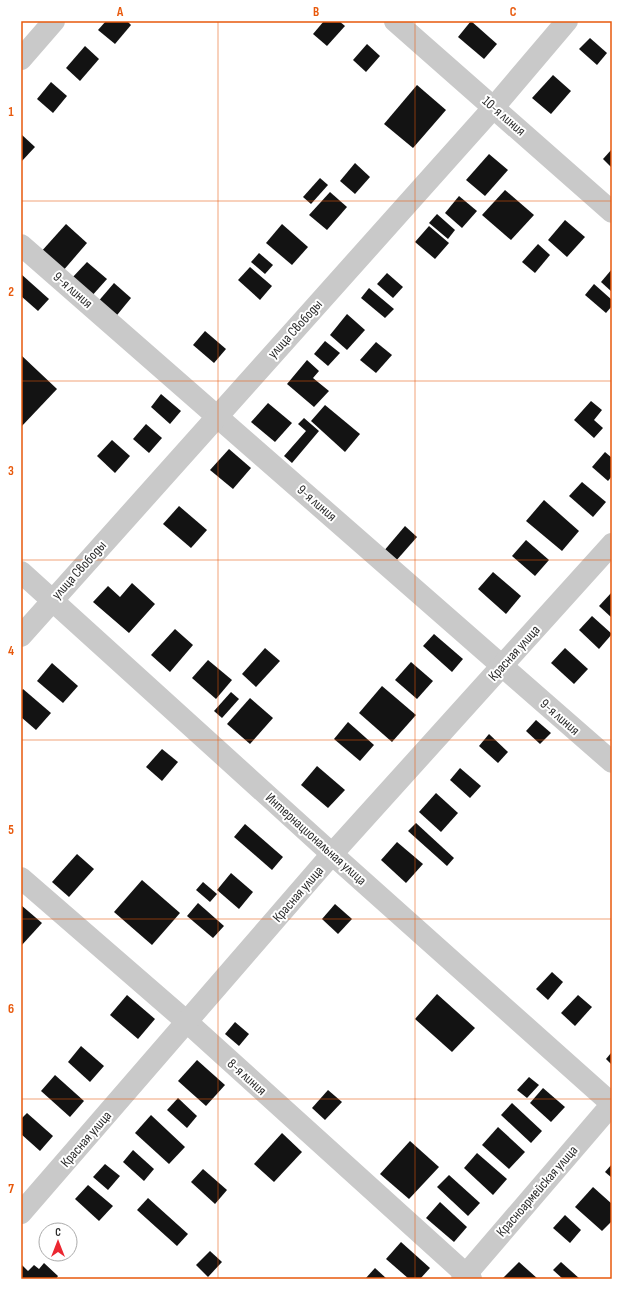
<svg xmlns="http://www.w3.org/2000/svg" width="633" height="1300" viewBox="0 0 633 1300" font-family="'Sofia Sans Condensed',sans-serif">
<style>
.building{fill:#131313}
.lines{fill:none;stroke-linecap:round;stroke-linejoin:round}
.minor{stroke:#c9c9c9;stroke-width:22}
.grid{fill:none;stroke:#e8590c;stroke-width:1;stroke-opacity:0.55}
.labels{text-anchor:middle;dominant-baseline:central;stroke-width:4;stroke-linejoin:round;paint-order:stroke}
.street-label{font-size:14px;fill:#2c2c2c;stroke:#fff}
.neatline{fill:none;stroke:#e8590c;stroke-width:1.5}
.grid-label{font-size:13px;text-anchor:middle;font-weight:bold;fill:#e8590c}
</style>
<rect width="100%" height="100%" fill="#fff"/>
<!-- building -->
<g class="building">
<polygon points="106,21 127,21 131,25 115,44 98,30"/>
<polygon points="324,21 339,21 345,26 327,46 313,34"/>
<polygon points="471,21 497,44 484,59 458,37"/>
<polygon points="590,38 607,53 597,65 579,49"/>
<polygon points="367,44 380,56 366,72 353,60"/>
<polygon points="85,46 99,59 80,81 66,68"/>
<polygon points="553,75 571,91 551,114 532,98"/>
<polygon points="51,82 67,96 53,113 37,99"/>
<polygon points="417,85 446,110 413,148 384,124"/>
<polygon points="21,134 35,147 21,162"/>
<polygon points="612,149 612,168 603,159"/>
<polygon points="489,154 508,170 485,196 466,180"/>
<polygon points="355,163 370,177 355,194 340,181"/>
<polygon points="320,178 328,185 311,204 303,197"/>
<polygon points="505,190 534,215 511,240 482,215"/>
<polygon points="330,192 347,207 327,230 309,215"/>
<polygon points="459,196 477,211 462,228 445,213"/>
<polygon points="437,214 455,230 448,239 429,223"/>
<polygon points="565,220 585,237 567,257 548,240"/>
<polygon points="66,224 87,243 62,272 40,253"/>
<polygon points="282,224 308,247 292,265 266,243"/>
<polygon points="429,226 449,243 435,259 415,242"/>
<polygon points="538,244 550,255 535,273 522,262"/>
<polygon points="259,253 273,265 265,274 251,262"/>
<polygon points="87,262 107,279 90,298 70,280"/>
<polygon points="250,267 272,286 260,300 238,280"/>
<polygon points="612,269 612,292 601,282"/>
<polygon points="387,273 403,287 393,298 377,284"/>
<polygon points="21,274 49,299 38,311 21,296"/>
<polygon points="114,283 131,298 113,320 96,304"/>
<polygon points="594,284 612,300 612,306 606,313 585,295"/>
<polygon points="369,288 394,309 385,318 361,298"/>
<polygon points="347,314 365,330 347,350 330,335"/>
<polygon points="205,331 226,349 214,363 193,345"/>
<polygon points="325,341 340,353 328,366 314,354"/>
<polygon points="376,342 392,355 376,373 360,360"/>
<polygon points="21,355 57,389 21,427"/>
<polygon points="307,360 319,371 313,378 329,391 314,407 287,384"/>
<polygon points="161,394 181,411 170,424 151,407"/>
<polygon points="591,401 602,410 594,420 603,428 594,438 574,420"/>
<polygon points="268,403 292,423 275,442 251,422"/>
<polygon points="325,405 360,434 345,452 311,421"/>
<polygon points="304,418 319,431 292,463 284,456 306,431 298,424"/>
<polygon points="146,424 162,438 149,453 133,439"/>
<polygon points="112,440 130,456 115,473 97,456"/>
<polygon points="229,449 251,468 233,489 210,470"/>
<polygon points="605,452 612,458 612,476 608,481 592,467"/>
<polygon points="582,482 606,502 593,517 569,496"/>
<polygon points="544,500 579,531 562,551 526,521"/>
<polygon points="179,506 207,530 191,548 163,524"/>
<polygon points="405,526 417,537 395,562 383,552"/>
<polygon points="526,540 549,560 535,576 512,556"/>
<polygon points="493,572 521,596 506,614 478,589"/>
<polygon points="132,583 155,604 129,633 93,602 108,586 120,597"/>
<polygon points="612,592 612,618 599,606"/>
<polygon points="592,616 612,634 599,649 579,630"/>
<polygon points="175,629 193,645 170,672 151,655"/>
<polygon points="434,634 463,659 452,672 423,646"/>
<polygon points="265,648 280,661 256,687 242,674"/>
<polygon points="565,648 588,669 574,684 551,663"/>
<polygon points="208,660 232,680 216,699 192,678"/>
<polygon points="411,662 433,681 417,699 395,680"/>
<polygon points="52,663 78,686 63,703 37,681"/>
<polygon points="382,686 416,715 392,742 359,713"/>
<polygon points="23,689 51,713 36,730 21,717 21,691"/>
<polygon points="231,692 239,699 222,718 214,711"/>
<polygon points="250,698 273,718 250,744 227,724"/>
<polygon points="536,720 551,733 540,744 526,731"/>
<polygon points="348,722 374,745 360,761 334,739"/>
<polygon points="489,734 508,752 498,763 479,746"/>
<polygon points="162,749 178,762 162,781 146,767"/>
<polygon points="317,766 345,790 328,808 301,785"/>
<polygon points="460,768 481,786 470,798 450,780"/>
<polygon points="436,793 458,813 441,832 419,812"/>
<polygon points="416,823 454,858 447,866 408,831"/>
<polygon points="245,824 283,857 272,870 234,837"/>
<polygon points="397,842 423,864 406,883 381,860"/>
<polygon points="77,854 94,869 69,897 52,882"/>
<polygon points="231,873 253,892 239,909 217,890"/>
<polygon points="142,880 180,913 152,945 114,912"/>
<polygon points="203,882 217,894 210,902 196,890"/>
<polygon points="198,903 224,926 213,938 187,916"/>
<polygon points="335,904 352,919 338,934 322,919"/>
<polygon points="21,905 42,923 21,946"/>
<polygon points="552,972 563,982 548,1000 536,989"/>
<polygon points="437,994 475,1028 452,1052 415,1019"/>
<polygon points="127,995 155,1019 138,1039 110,1015"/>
<polygon points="578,995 592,1007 575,1026 561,1013"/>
<polygon points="235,1022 249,1034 239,1046 225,1034"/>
<polygon points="81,1046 104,1066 90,1082 68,1062"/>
<polygon points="611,1053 612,1053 612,1065 606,1059"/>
<polygon points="197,1060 225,1085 206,1106 178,1081"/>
<polygon points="55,1075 84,1101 70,1117 41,1091"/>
<polygon points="529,1077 539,1085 527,1098 517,1090"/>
<polygon points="543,1088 565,1107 551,1122 530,1103"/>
<polygon points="328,1090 342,1102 325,1120 312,1108"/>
<polygon points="178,1098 197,1116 187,1128 167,1110"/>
<polygon points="512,1103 542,1131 531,1143 501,1115"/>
<polygon points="27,1113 53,1136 40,1151 21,1134 21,1119"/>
<polygon points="151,1115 185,1147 169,1164 135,1133"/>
<polygon points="498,1127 525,1152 509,1169 482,1145"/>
<polygon points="282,1133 302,1152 274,1182 254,1164"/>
<polygon points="410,1141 439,1167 409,1199 380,1174"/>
<polygon points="133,1150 154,1169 144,1181 123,1162"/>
<polygon points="477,1153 507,1179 493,1195 464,1168"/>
<polygon points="105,1164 120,1176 108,1190 93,1177"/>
<polygon points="612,1164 612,1178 605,1172"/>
<polygon points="203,1169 227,1190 215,1204 191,1182"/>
<polygon points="449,1175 480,1203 468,1216 437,1187"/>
<polygon points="88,1185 113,1206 99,1221 75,1199"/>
<polygon points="593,1187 612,1204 612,1221 602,1231 575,1207"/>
<polygon points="148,1198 188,1234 177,1246 137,1210"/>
<polygon points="440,1202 467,1227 454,1242 426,1218"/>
<polygon points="565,1215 581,1230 570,1243 553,1228"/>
<polygon points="401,1242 430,1268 420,1279 409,1279 386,1259"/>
<polygon points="210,1251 222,1262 208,1277 196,1265"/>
<polygon points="519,1262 538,1279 503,1278"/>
<polygon points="561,1262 580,1279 563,1279 553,1270"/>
<polygon points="44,1263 58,1276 56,1279 21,1279 21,1264 28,1271 34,1265 39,1269"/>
<polygon points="375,1268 387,1279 365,1279"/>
</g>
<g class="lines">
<!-- minor -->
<g class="minor">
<polyline points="395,21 612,212"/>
<polyline points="21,59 54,21"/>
<polyline points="21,245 612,762"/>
<polyline points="21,572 332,854 612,1104 462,1279"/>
<polyline points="21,636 494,107 567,21"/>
<polyline points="21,878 187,1022 471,1279"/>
<polyline points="21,1213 332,854 612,544"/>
</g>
</g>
<!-- grid -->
<path class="grid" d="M218,21V1279M415,21V1279M21,201H612M21,381H612M21,560H612M21,740H612M21,919H612M21,1099H612"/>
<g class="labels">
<!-- street labels -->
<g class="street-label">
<text transform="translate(504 116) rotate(41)">10-я линия</text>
<text transform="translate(73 290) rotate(41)">9-я линия</text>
<text transform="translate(295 329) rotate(-48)">улица Свободы</text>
<text transform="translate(317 503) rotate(41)">9-я линия</text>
<text transform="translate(79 570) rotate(-48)">улица Свободы</text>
<text transform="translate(514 653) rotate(-48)">Красная улица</text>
<text transform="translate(560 717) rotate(41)">9-я линия</text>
<text transform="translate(316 839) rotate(42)">Интернациональная улица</text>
<text transform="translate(298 894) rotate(-49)">Красная улица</text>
<text transform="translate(247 1077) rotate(42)">8-я линия</text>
<text transform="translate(86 1139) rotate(-49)">Красная улица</text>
<text transform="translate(537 1191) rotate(-49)">Красноармейская улица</text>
</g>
</g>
<!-- border -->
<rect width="633" height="1300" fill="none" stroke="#ffffff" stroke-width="44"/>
<!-- north arrow -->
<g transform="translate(58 1242)"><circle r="19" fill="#ffffff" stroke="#ababab"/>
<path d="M0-3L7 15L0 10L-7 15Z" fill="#eb2731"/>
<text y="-6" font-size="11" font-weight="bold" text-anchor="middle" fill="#2c2c2c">С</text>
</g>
<rect x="22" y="22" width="589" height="1256" class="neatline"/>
<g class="grid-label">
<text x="120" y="16">A</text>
<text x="316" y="16">B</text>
<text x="513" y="16">C</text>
<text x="11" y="116">1</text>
<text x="11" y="296">2</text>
<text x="11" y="475">3</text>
<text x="11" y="655">4</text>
<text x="11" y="834">5</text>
<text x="11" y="1013">6</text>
<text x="11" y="1193">7</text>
</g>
</svg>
